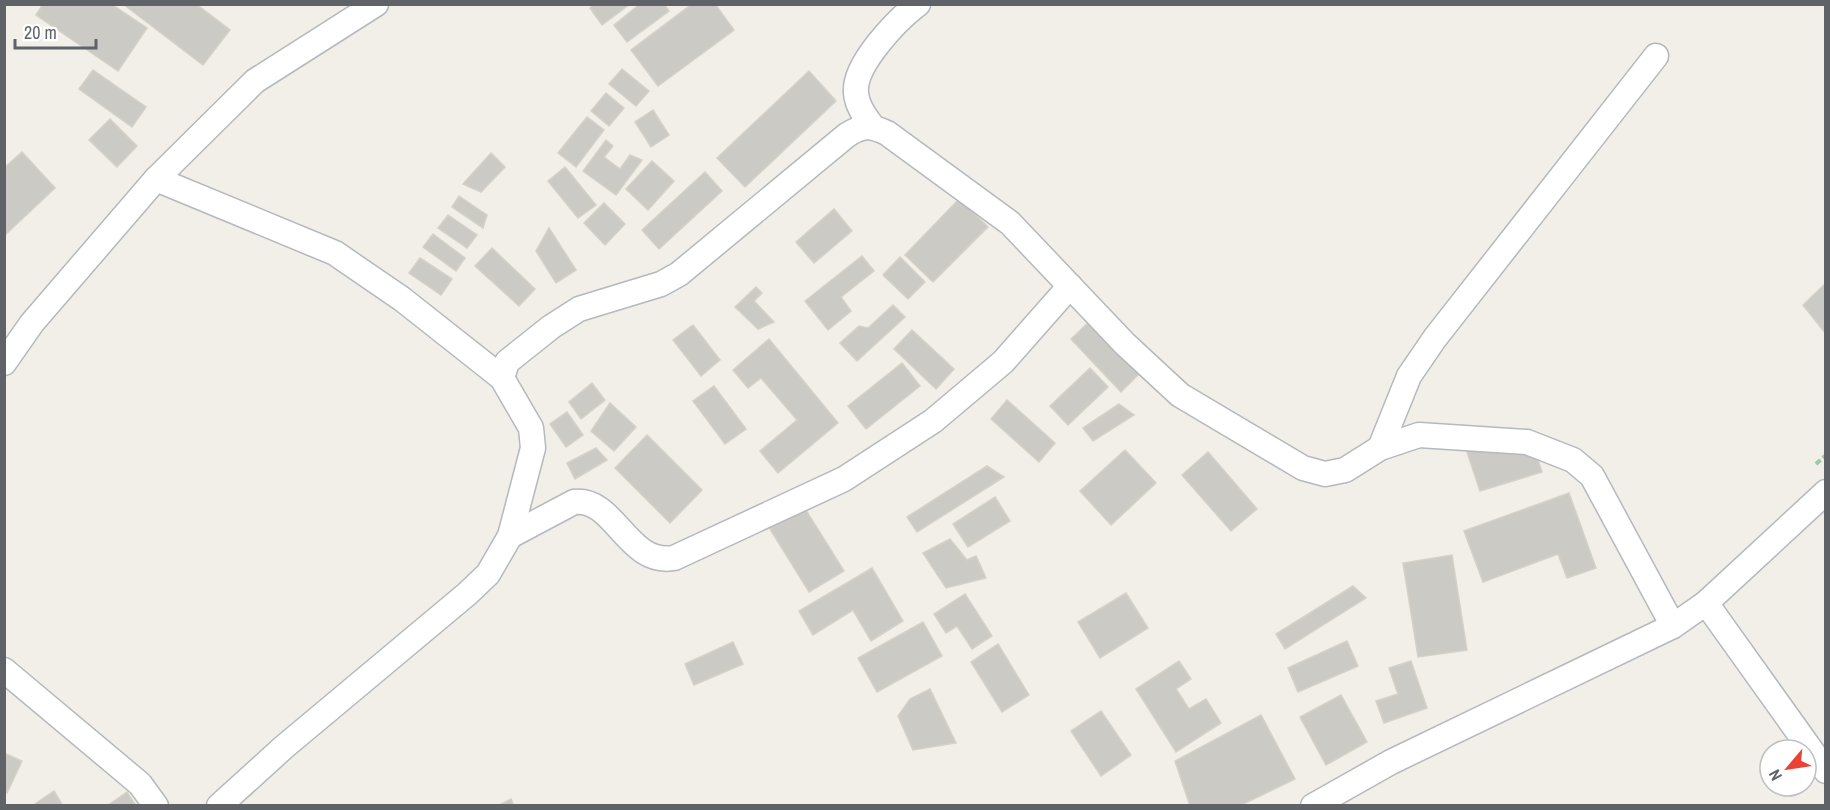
<svg xmlns="http://www.w3.org/2000/svg" width="1830" height="810" viewBox="0 0 1830 810" font-family="'Archivo Narrow',sans-serif">
<style>
.building{fill:#cccac5;stroke:#d6d1c6;stroke-width:1.5}
.lines{fill:none;stroke-linecap:round;stroke-linejoin:round}
.street-casing{stroke:#b5b8bc;stroke-width:27}
.path{stroke:#9cc7a9;stroke-width:4;stroke-dasharray:6 3;stroke-linecap:butt}
.street{stroke:#fff;stroke-width:24}
</style>
<rect width="100%" height="100%" fill="#f1efe8"/>
<!-- building -->
<g class="building">
<polygon points="43,4 111,4 147,28 118,71 36,15"/>
<polygon points="123,4 196,4 230,30 203,65"/>
<polygon points="594,4 630,4 602,25 590,8"/>
<polygon points="640,4 664,4 669,11 627,42 614,25"/>
<polygon points="692,4 715,4 734,30 658,86 631,50"/>
<polygon points="622,69 649,91 636,106 609,84"/>
<polygon points="93,70 146,107 132,127 79,89"/>
<polygon points="809,71 836,101 745,187 717,158"/>
<polygon points="606,93 624,108 609,126 591,111"/>
<polygon points="653,110 669,135 651,147 635,122"/>
<polygon points="587,117 604,130 576,167 558,153"/>
<polygon points="110,119 137,146 117,167 89,140"/>
<polygon points="606,140 613,146 604,157 620,169 630,155 642,160 616,195 583,171"/>
<polygon points="22,152 55,188 5,235 4,168"/>
<polygon points="491,153 505,167 481,192 463,184"/>
<polygon points="652,161 674,181 648,210 626,189"/>
<polygon points="565,167 596,205 578,218 548,181"/>
<polygon points="705,172 722,191 659,249 642,230"/>
<polygon points="459,196 487,215 483,228 452,207"/>
<polygon points="959,199 988,227 933,282 905,255"/>
<polygon points="604,203 625,224 605,245 584,223"/>
<polygon points="834,209 852,231 814,263 796,242"/>
<polygon points="448,215 477,235 467,248 438,228"/>
<polygon points="549,228 576,270 556,283 536,251"/>
<polygon points="433,234 465,258 456,271 423,247"/>
<polygon points="492,248 535,289 519,306 475,266"/>
<polygon points="862,256 874,271 841,297 851,311 828,330 805,301"/>
<polygon points="900,257 925,282 908,299 883,275"/>
<polygon points="420,258 452,279 441,295 409,273"/>
<polygon points="1826,283 1826,334 1803,305"/>
<polygon points="756,287 762,293 754,301 774,322 758,329 735,307"/>
<polygon points="893,305 905,317 857,361 840,343 859,326 868,328"/>
<polygon points="1090,321 1140,373 1121,392 1071,339"/>
<polygon points="693,325 720,360 701,376 673,340"/>
<polygon points="912,330 954,369 936,389 894,349"/>
<polygon points="769,339 838,423 778,473 760,451 797,420 761,378 748,388 733,370"/>
<polygon points="902,363 920,386 866,429 848,406"/>
<polygon points="1090,368 1108,387 1068,425 1050,406"/>
<polygon points="592,383 605,400 581,419 569,402"/>
<polygon points="714,386 746,429 725,444 693,401"/>
<polygon points="1007,400 1055,443 1039,462 991,419"/>
<polygon points="610,403 636,427 614,451 591,431"/>
<polygon points="1119,404 1134,415 1093,441 1083,428"/>
<polygon points="567,412 583,435 566,447 550,424"/>
<polygon points="647,435 702,490 670,523 615,468"/>
<polygon points="596,448 607,460 575,479 567,463"/>
<polygon points="1466,449 1536,454 1542,472 1480,491"/>
<polygon points="1125,450 1156,483 1111,525 1080,491"/>
<polygon points="1208,452 1257,509 1231,531 1182,475"/>
<polygon points="987,466 1004,477 917,532 907,517"/>
<polygon points="1569,493 1596,568 1567,578 1558,554 1483,582 1464,531"/>
<polygon points="995,497 1010,521 968,547 953,524"/>
<polygon points="804,507 844,571 809,592 770,529"/>
<polygon points="950,539 967,560 976,556 986,578 946,588 923,553"/>
<polygon points="1452,555 1467,650 1418,657 1403,563"/>
<polygon points="872,568 903,621 871,641 853,610 813,635 799,611"/>
<polygon points="1353,586 1366,598 1285,649 1276,634"/>
<polygon points="1126,593 1148,628 1100,658 1078,622"/>
<polygon points="965,594 992,636 972,649 957,626 946,633 934,614"/>
<polygon points="923,622 942,656 877,692 858,658"/>
<polygon points="1347,641 1358,666 1298,692 1288,668"/>
<polygon points="733,642 743,664 694,685 685,664"/>
<polygon points="998,644 1029,695 1002,712 971,662"/>
<polygon points="1179,661 1191,679 1176,689 1189,709 1206,699 1221,723 1176,752 1136,689"/>
<polygon points="1411,661 1427,708 1384,723 1376,701 1398,694 1389,668"/>
<polygon points="930,689 956,743 913,750 898,716 910,699"/>
<polygon points="1341,695 1367,742 1326,765 1300,717"/>
<polygon points="1101,711 1131,755 1101,776 1071,731"/>
<polygon points="1261,715 1295,779 1239,806 1190,806 1175,761"/>
<polygon points="4,753 22,761 7,793 4,791"/>
<polygon points="54,791 63,806 32,806"/>
<polygon points="127,792 136,806 107,806"/>
<polygon points="511,799 514,806 497,806"/>
</g>
<g class="lines">
<!-- street casing -->
<g class="street-casing">
<g id="street">
<path d="M872,126C865,116 857,106 856,93C853,65 897,20 918,4"/>
<polyline points="156,179 335,253 402,299 502,378 531,428 533,448 510,536 488,574 467,594 284,747 219,806"/>
<polyline points="4,363 32,323 156,179 255,81 376,4"/>
<path d="M502,378L507,362L551,327L579,309L661,284L679,274L847,135C863,125 870,125 887,133L1010,223L1125,344L1180,395L1303,468L1325,474L1345,470L1380,448L1419,435L1527,442L1573,460L1592,476L1673,626"/>
<polyline points="1380,448 1409,376 1435,338 1656,56"/>
<path d="M510,536L574,502C615,497 627,566 674,558L844,479L933,421L1003,362L1070,286"/>
<polyline points="1706,603 1826,771"/>
<polyline points="4,670 140,784 156,806"/>
<polyline points="1313,806 1391,762 1673,626 1706,603 1826,492"/>
</g>
</g>
<!-- path -->
<polyline class="path" points="1816,464 1826,455"/>
<!-- street -->
<use href="#street" class="street"/>
</g>
<!-- border -->
<rect width="1830" height="810" fill="none" stroke="#5f6368" stroke-width="12"/>
<!-- north arrow -->
<g transform="translate(1788 768) rotate(241)"><circle r="28" fill="#ffffff" stroke="#bfc1c3" stroke-width="1.5"/>
<path d="M0-4.5L10 22L0 15L-10 22Z" fill="#ea4335"/>
<text y="-9" font-size="16" font-weight="bold" text-anchor="middle" fill="#5f6368">N</text>
</g>
<!-- scale -->
<path d="M15 39v9h81v-9" fill="none" stroke="#5f6368" stroke-width="3"/>
<text x="24" y="39" font-size="18" fill="#5f6368" stroke="#ffffff" stroke-width="4.5" paint-order="stroke">20 m</text>
</svg>
